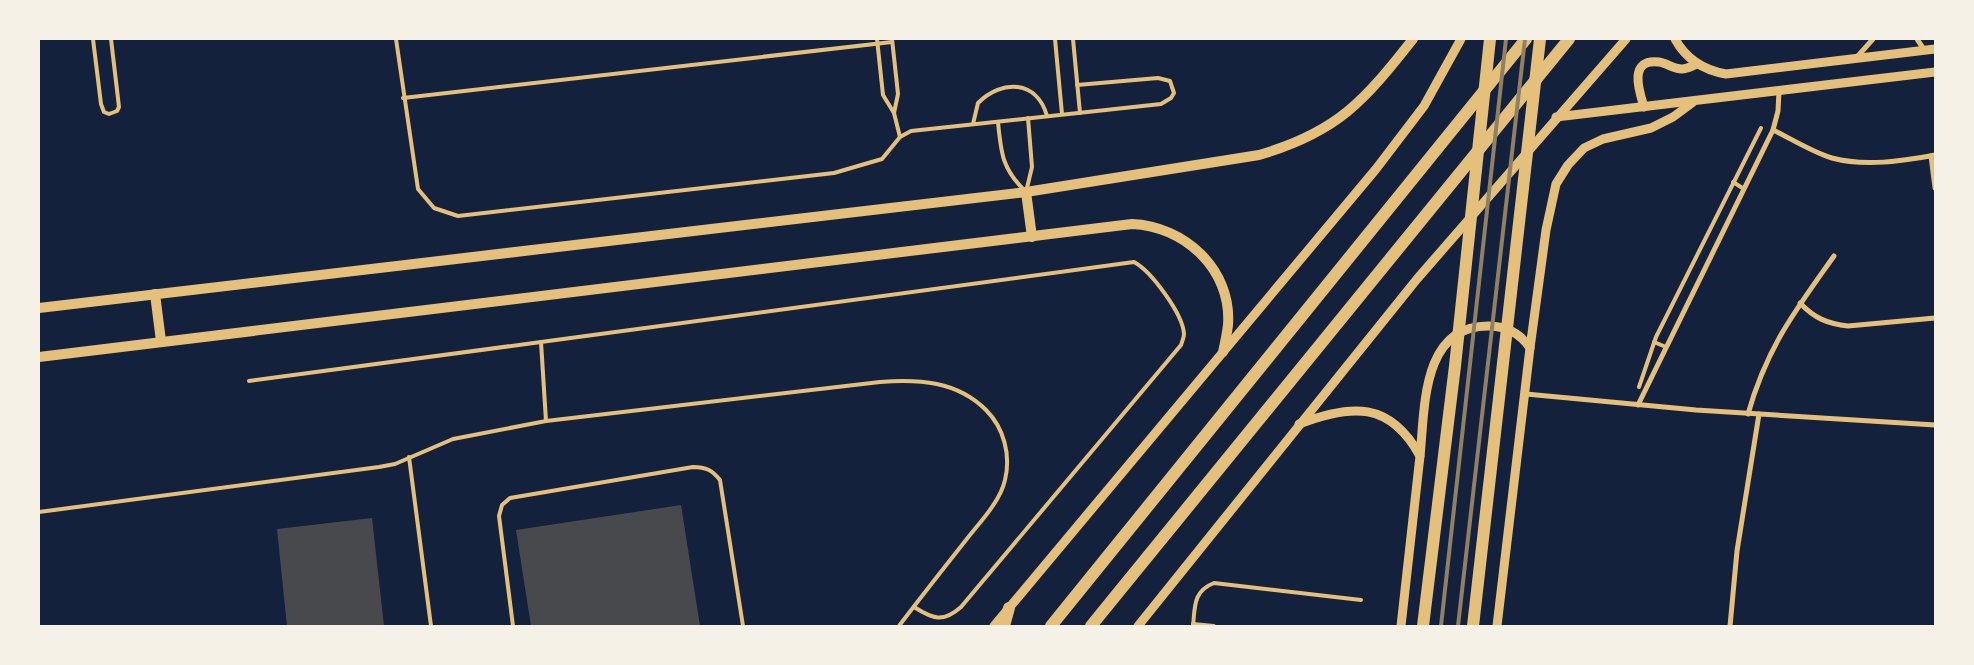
<svg xmlns="http://www.w3.org/2000/svg" width="1974" height="665" viewBox="0 0 1974 665" font-family="'Roboto Condensed',sans-serif">
<style>
.building{fill:#48494c}
.lines{fill:none;stroke-linecap:round;stroke-linejoin:round}
.service{stroke:#e5c07b;stroke-width:4}
.minor{stroke:#e5c07b;stroke-width:5}
.tertiary{stroke:#e5c07b;stroke-width:9}
.secondary{stroke:#e5c07b;stroke-width:10}
.primary{stroke:#e5c07b;stroke-width:12}
.rail{stroke:#918062;stroke-width:4}
</style>
<rect width="100%" height="100%" fill="#14213d"/>
<!-- building -->
<g class="building">
<polygon points="681,505 700,626 531,626 516,530"/>
<polygon points="372,518 384,626 287,626 277,529"/>
</g>
<g class="lines">
<!-- service -->
<g class="service">
<polyline points="93,39 101,104 104,112 109,114 117,111 119,107 111,39"/>
<polyline points="396,39 418,189 434,208 458,216 834,173 882,159 900,137 911,131 1161,104 1171,98 1174,93 1170,81 1158,78 1077,85"/>
<polyline points="877,39 883,95 894,113 900,137"/>
<polyline points="892,39 898,94 894,113"/>
<polyline points="1055,39 1062,114"/>
<polyline points="1073,39 1080,113"/>
<polyline points="403,98 892,42"/>
<path d="M998,122C1001,153 1002,169 1026,192L1032,167L1028,118"/>
<path d="M973,124L978,103C1002,79 1037,80 1047,116"/>
<polyline points="1733,182 1744,189"/>
<polyline points="1654,342 1666,347"/>
<polyline points="249,381 541,342"/>
<polyline points="1639,387 1656,337 1761,128"/>
<path d="M546,421L541,342L1134,262C1151,271 1183,314 1184,334C1184,337 1182,342 1181,345L961,607C943,623 933,619 914,607"/>
<polyline points="409,457 431,626"/>
<path d="M39,512L379,467L395,464L453,439L546,421L880,382C919,379 957,381 986,410C1004,428 1011,455 1005,480C1000,502 980,522 966,540C944,568 921,597 899,626"/>
<polyline points="1193,624 1214,626"/>
<path d="M513,626L499,516L502,505L510,498L693,467C706,467 712,470 720,480L743,626"/>
<path d="M1193,626C1195,607 1193,591 1214,583L1361,600"/>
</g>
<!-- minor -->
<g class="minor">
<polyline points="1917,39 1925,51"/>
<polyline points="1857,57 1873,39"/>
<path d="M1773,130C1792,139 1812,152 1832,158C1865,167 1902,161 1935,155"/>
<polyline points="1931,156 1935,188"/>
<path d="M1800,303C1814,318 1828,324 1848,326L1935,318"/>
<polyline points="1526,394 1696,410 1935,425"/>
<polyline points="1638,405 1773,130 1778,111 1779,92"/>
<path d="M1748,414C1767,347 1795,311 1834,256"/>
<polyline points="1730,626 1737,551 1759,414"/>
</g>
<!-- tertiary -->
<g class="tertiary">
<path d="M1675,39C1686,59 1703,70 1726,74L1935,49"/>
<path d="M1644,107C1639,91 1628,58 1659,62C1667,63 1673,69 1682,69C1687,69 1692,66 1697,64"/>
<polyline points="1556,117 1935,72"/>
<path d="M1299,424C1351,404 1390,401 1420,456L1401,626"/>
<path d="M1420,456C1425,409 1421,326 1488,326C1506,326 1520,333 1530,348"/>
<polyline points="994,626 1376,169 1424,106 1461,39"/>
<polyline points="1138,626 1417,279 1626,39"/>
<polyline points="1497,626 1530,348 1546,230 1556,184 1568,165 1584,148 1603,139 1651,128 1673,117 1692,103"/>
</g>
<!-- secondary -->
<g class="secondary">
<polyline points="1026,192 1032,237"/>
<polyline points="155,294 161,341"/>
<path d="M39,308L1026,192L1259,155C1338,132 1364,101 1413,39"/>
<path d="M39,357L1132,224C1184,226 1232,269 1228,325C1227,334 1225,343 1223,352"/>
</g>
<!-- primary -->
<g class="primary">
<polyline points="1004,626 1009,608"/>
<polyline points="1051,626 1526,39"/>
<polyline points="1091,626 1569,39"/>
<polyline points="1423,626 1455,366 1490,39"/>
<polyline points="1473,626 1540,39"/>
</g>
<!-- rail -->
<g class="rail">
<polyline points="1441,626 1506,39"/>
<polyline points="1458,626 1525,39"/>
</g>
</g>
<!-- border -->
<rect width="1974" height="665" fill="none" stroke="#f6f1e7" stroke-width="80"/>
</svg>
